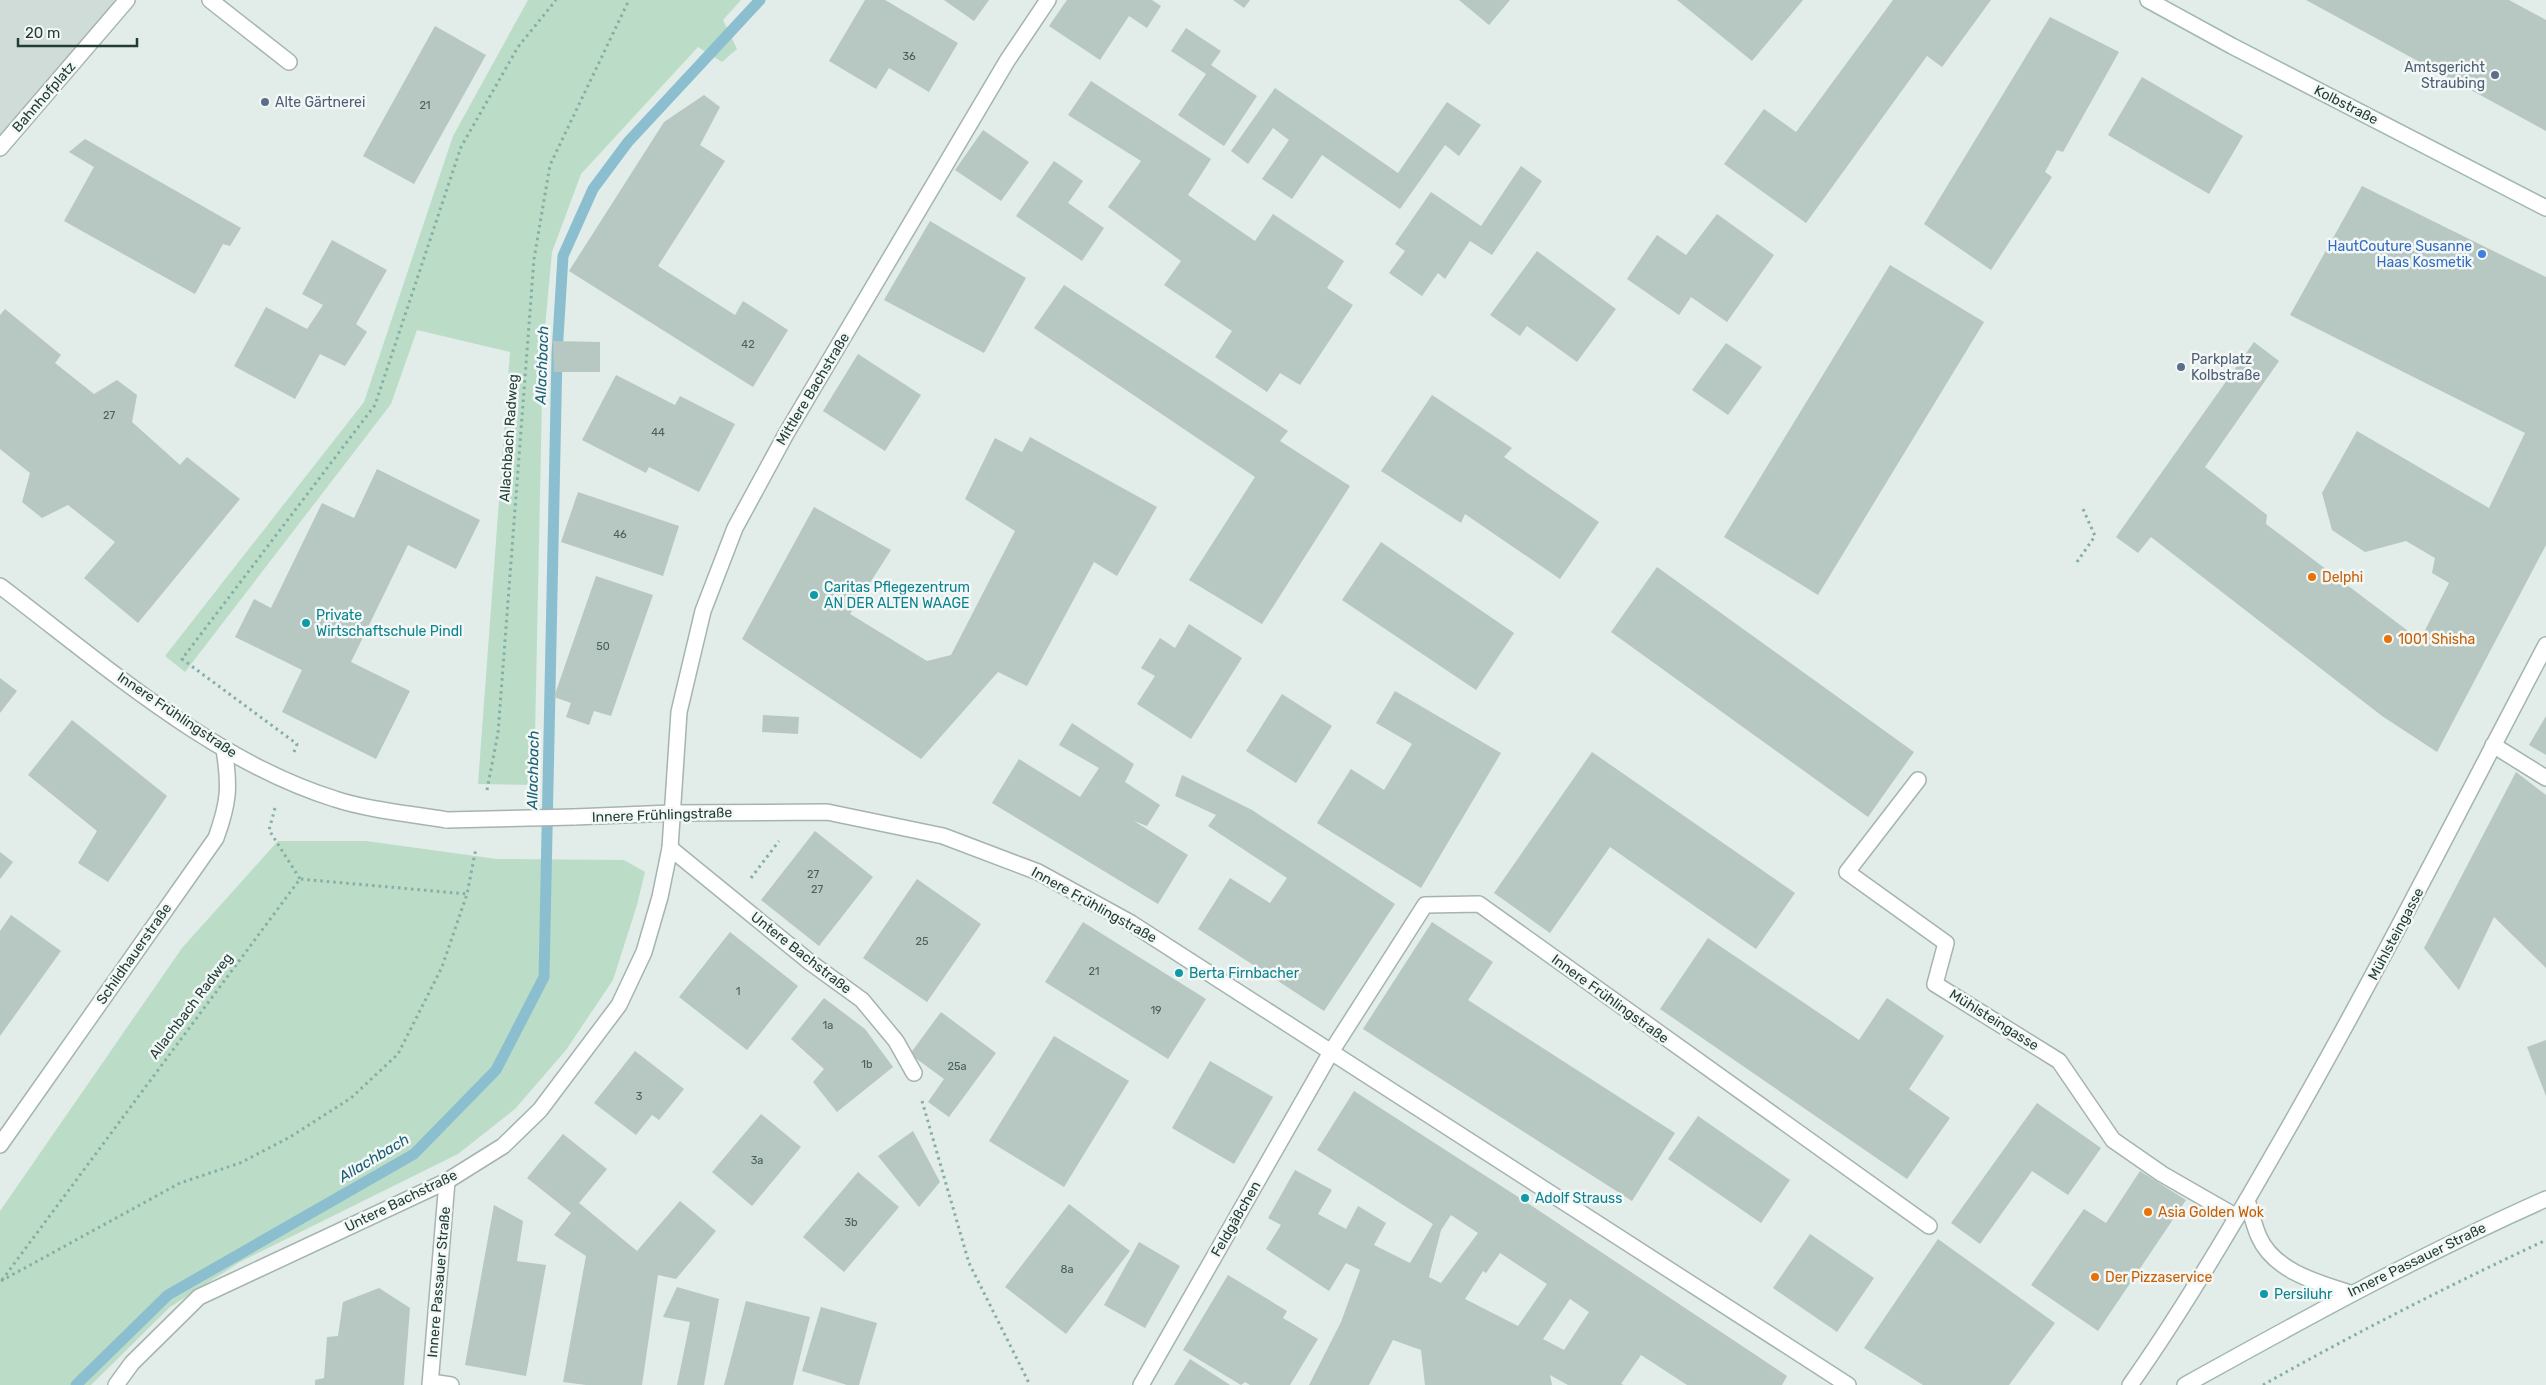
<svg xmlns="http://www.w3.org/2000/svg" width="2546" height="1385" viewBox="0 0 2546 1385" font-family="Rubik,sans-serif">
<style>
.built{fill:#d0dcd7}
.green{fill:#bbddc7}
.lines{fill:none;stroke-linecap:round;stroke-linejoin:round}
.stream{stroke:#8bbfd0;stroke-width:11}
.building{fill:#b7c7c2;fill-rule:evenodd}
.service-casing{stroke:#a5b4b0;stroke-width:18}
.minor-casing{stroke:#a5b4b0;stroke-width:18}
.tertiary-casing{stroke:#a5b4b0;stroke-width:18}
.secondary-casing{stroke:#a1b7b1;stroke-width:18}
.path{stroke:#83afa5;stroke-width:3;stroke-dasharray:2.5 4;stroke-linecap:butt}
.service{stroke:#fff;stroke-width:15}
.minor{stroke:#fff;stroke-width:15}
.tertiary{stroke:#fff;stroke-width:15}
.secondary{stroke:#fff;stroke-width:15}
.minor-bridge-casing{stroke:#a5b4b0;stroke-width:18;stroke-linecap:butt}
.minor-bridge{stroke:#fff;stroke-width:15}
.service-dot{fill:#5c6f8a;stroke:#f3f8f6;stroke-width:2}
.shop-dot{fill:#3f7fe0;stroke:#f3f8f6;stroke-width:2}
.food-dot{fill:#e8710a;stroke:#f3f8f6;stroke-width:2}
.culture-dot{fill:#0f9aa8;stroke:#f3f8f6;stroke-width:2}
.labels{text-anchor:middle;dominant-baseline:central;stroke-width:5;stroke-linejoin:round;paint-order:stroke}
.number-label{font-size:11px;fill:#47605a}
.service-label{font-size:14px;fill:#4e5e75;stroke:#f3f8f6;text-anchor:start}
.street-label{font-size:14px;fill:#223d38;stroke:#f3f8f6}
.shop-label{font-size:14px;fill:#366cbe;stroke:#f3f8f6;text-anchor:end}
.food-label{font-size:14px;fill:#c56008;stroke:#f3f8f6;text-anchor:start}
.culture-label{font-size:14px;fill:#0d838f;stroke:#f3f8f6;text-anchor:start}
.water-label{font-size:15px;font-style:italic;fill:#1e6177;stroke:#f3f8f6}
</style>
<rect width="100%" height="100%" fill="#e2ece8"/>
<!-- built -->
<polygon class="built" points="0,0 118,0 0,137"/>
<!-- green -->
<g class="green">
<polygon points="528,0 741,0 723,20 737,49 722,62 698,47 581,174 552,252 543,349 534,785 478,784 510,352 417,330 391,404 185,672 165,656 364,402 453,136"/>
<polygon points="278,841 366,841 497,859 624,860 645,872 637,905 613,980 566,1050 515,1109 458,1154 240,1262 170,1307 91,1385 0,1385 0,1211 182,948"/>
</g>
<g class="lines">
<!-- stream -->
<polyline class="stream" points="76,1385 168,1295 414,1154 496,1070 544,977 557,354 563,256 593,189 628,142 760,0"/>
</g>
<!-- building -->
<g class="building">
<polygon points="865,0 885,0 958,43 929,92 889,68 876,89 829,61"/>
<polygon points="944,0 989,0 974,21"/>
<polygon points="1067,0 1152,0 1161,6 1147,28 1129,16 1100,60 1049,26"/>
<polygon points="1233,0 1250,0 1244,8"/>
<polygon points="1459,0 1510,0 1489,25"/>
<polygon points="1677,0 1803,0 1752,61"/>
<polygon points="1893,0 1991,0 1942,67 1927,56 1806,223 1724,164 1764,109 1796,132"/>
<polygon points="2306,0 2509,0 2546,20 2546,131"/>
<polygon points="2050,17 2119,52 2063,152 2057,150 2045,172 2052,177 1991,270 1924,224"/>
<polygon points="435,26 486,55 414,184 363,156"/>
<polygon points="1186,28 1221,51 1211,65 1257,96 1224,146 1178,115 1206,74 1171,51"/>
<polygon points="2142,77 2243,136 2209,194 2108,135"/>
<polygon points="1091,81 1211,159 1188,195 1255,241 1273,214 1344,261 1327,288 1353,305 1300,385 1280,373 1267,392 1215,357 1232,331 1164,285 1181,261 1108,207 1141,161 1068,115"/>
<polygon points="1275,88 1398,173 1447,102 1481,125 1459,156 1445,145 1400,209 1322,155 1292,199 1262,179 1289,140 1273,128 1248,164 1231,151"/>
<polygon points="704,95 720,107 700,145 725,161 658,266 735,315 743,301 788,330 753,387 569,271 664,122"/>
<polygon points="983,130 1029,162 1001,201 955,170"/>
<polygon points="85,139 241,228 230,246 223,244 195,294 64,221 94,167 69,152"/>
<polygon points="1054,161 1083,181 1068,203 1104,228 1082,261 1016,216"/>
<polygon points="1521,166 1542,181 1492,255 1470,241 1445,279 1438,273 1422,296 1389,273 1405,251 1395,244 1431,192 1481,226"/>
<polygon points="2362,186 2546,277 2546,545 2437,752 2382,716 2151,537 2138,553 2116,537 2254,342 2279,361 2205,467 2267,515 2266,524 2420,640 2449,583 2432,573 2435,558 2406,541 2365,552 2332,530 2322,493 2357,431 2489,508 2525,433 2290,315"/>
<polygon points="1717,214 1774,255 1727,322 1691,297 1679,315 1627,279 1657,235 1686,255"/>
<polygon points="930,221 1026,278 984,353 884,300"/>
<polygon points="332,240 387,270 356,324 367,332 345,366 320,354 295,399 234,366 266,307 307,329 323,305 302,294"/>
<polygon points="1537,251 1616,309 1577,362 1527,326 1520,336 1490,315"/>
<polygon points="1890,265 1984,322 1818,595 1724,537"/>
<polygon points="1064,285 1288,431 1280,441 1350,486 1262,624 1189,580 1255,477 1034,328"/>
<polygon points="5,309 61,355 55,363 94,394 117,380 137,395 132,422 180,465 187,457 240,499 138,623 84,578 115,542 68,505 42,518 22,502 30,473 0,449 0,315"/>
<polygon points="553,341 600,342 600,372 554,372"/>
<polygon points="1726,343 1762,367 1728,415 1692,390"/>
<polygon points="858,354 921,395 885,451 823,411"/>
<polygon points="616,375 675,405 680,396 735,424 699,492 649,467 646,473 582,440"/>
<polygon points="1432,395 1512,448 1504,457 1599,522 1560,579 1465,514 1461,523 1381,471"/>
<polygon points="1030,437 1157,507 1117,576 1094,562 1027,686 998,672 921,759 742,639 814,507 891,550 850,614 927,661 951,655 1015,531 965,499 995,438 1022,452"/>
<polygon points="377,469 480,520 456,569 408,545 351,662 410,691 376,759 282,712 302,670 235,637 254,599 271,608 322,503 354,518"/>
<polygon points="578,492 679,526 663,576 561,542"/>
<polygon points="1381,542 1514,633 1476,690 1342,600"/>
<polygon points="1657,567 1914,752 1868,817 1611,632"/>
<polygon points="596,576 653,595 611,716 594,711 589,725 566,717 571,703 554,697"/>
<polygon points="1189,624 1242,658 1191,739 1137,704 1155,676 1141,668 1160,638 1175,648"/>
<polygon points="0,678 17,691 0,713"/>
<polygon points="1395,691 1501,753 1421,888 1317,823 1351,769 1384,790 1412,744 1376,723"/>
<polygon points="1282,694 1332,726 1296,783 1246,751"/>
<polygon points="763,715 799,717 798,734 762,732"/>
<polygon points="2546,716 2546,755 2529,745"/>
<polygon points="72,720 167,796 108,882 78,863 97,831 28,775"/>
<polygon points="1072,723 1134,764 1125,782 1160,805 1147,826 1134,821 1188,855 1158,904 992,803 1019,759 1080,797 1099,768 1059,745"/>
<polygon points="1592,752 1795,893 1756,949 1610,847 1550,933 1494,893"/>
<polygon points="2516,772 2546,795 2546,968 2494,917 2459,990 2424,948"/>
<polygon points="1182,775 1252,810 1395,904 1324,1011 1198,929 1230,878 1270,903 1287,878 1208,826 1216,815 1175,796"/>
<polygon points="815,831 873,877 819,946 761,900"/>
<polygon points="0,852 13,862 0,879"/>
<polygon points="917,879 981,924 927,1002 863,958"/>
<polygon points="11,915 61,951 0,1036 0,931"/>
<polygon points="1083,922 1206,999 1168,1059 1045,982"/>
<polygon points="1432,922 1493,962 1468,1000 1675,1133 1632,1201 1363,1029"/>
<polygon points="730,932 798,986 747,1050 679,997"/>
<polygon points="1708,938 1859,1040 1887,998 1944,1036 1909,1089 1950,1118 1907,1179 1660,1009"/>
<polygon points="824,998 865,1029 893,1067 837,1112 813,1082 824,1069 791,1039"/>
<polygon points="941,1012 996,1053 949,1117 928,1102 944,1079 910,1054"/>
<polygon points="1054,1036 1129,1081 1064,1187 989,1141"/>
<polygon points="2546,1040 2546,1096 2527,1047"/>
<polygon points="635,1051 684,1089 659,1120 652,1115 636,1135 594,1103"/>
<polygon points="1210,1061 1273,1097 1234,1164 1172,1128"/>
<path d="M1354,1091L1532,1206L1787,1376L1782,1385H1687L1641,1355L1621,1384L1624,1385H1568L1550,1375L1552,1385H1425L1421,1350L1393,1340L1369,1385H1309L1341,1322L1360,1270L1346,1263L1329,1291L1266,1249L1281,1225L1268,1218L1295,1170L1332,1190L1318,1214L1346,1229L1358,1206L1386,1223L1374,1245L1410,1263L1433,1224L1317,1150ZM1451,1215L1478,1233L1441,1283L1429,1277L1441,1230ZM1500,1253L1547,1284L1518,1326L1465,1299L1483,1271L1486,1273ZM1570,1299L1589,1312L1564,1350L1543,1339Z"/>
<polygon points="2037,1103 2101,1148 2068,1195 2032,1171 1980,1244 1951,1223"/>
<polygon points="761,1114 801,1147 752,1206 712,1172"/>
<polygon points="1698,1116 1790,1180 1761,1223 1668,1159"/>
<polygon points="913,1131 940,1182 919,1207 878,1156"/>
<polygon points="563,1134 607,1169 579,1203 637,1251 680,1201 716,1231 676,1279 658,1275 642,1385 586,1385 563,1382 586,1256 554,1235 571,1213 527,1178"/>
<polygon points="2140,1171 2186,1200 2098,1331 2031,1285 2084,1209 2106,1223"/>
<polygon points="858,1172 899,1207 844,1272 803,1237"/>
<polygon points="1069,1204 1130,1251 1066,1334 1005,1287"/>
<polygon points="494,1205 523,1221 517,1261 546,1265 526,1376 465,1365"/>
<polygon points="1810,1234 1874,1278 1837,1332 1773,1288"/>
<polygon points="1938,1239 2055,1323 2009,1385 1923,1385 1864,1348"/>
<polygon points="1139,1242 1180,1266 1145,1328 1104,1305"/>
<polygon points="1228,1275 1287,1311 1283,1318 1318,1339 1290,1385 1250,1385 1245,1382 1241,1385 1183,1350"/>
<polygon points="677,1287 719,1299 704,1385 677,1385 690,1322 663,1317"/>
<polygon points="379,1288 410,1308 404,1385 315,1385 315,1380 324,1378 327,1337 338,1336 343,1302"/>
<polygon points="746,1301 810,1317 793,1385 724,1385"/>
<polygon points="821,1307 877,1323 859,1385 847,1385 802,1371"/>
<polygon points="1190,1359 1230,1385 1174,1385"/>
</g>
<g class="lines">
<!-- service casing -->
<g class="service-casing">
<g id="service">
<polyline points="210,0 289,62"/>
<polyline points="2493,745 2546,778"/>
<polyline points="1918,780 1847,872 1946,943 1935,984 2059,1061 2113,1140 2162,1174 2237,1217"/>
<polyline points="670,848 811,963 862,1000 896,1041 914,1073"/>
<polyline points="1331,1052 1425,905 1479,904 1929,1226"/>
<polyline points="431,1382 451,1385"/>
</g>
</g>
<!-- minor casing -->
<g class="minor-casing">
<g id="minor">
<polyline points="0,148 127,0"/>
<path d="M0,586C102,663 212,761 335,799C368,810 412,814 447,820"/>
<polyline points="574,817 672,813 827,812 943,836 1038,872 1131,923 1848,1385"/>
<path d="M0,1145L216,838C229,802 230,787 224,749"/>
<polyline points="116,1385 132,1363 199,1297 447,1181 503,1146 540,1110 619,1005 644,952 660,897 670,848 679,712 703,611 735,528 786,434 1007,61 1048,0"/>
<polyline points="430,1385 447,1181"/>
<polyline points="1141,1385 1331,1052"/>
</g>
</g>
<!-- tertiary casing -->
<g class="tertiary-casing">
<g id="tertiary">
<path d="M2247,1200C2251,1212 2254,1226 2259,1237C2274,1271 2318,1283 2350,1293"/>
<path d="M2130,1385C2181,1313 2226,1237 2270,1160C2368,991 2455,818 2546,645"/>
</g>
</g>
<!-- secondary casing -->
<g class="secondary-casing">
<g id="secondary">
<polyline points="2148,0 2232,46 2546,208"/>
<path d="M2185,1385C2304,1319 2422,1254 2546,1199"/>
</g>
</g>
<!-- path -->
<g class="path">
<polyline points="2077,562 2095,536 2083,509"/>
<polyline points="294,752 297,744 182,659 375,405 461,147 518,47 556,0"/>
<polyline points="487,790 498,733 534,259 550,165 629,0"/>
<polyline points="275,808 269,830 300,879"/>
<polyline points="751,878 779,841"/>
<polyline points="922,1101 969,1263 1030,1385"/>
<polyline points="2,1280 300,879 467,894"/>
<polyline points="1,1281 180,1183 240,1163 290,1137 351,1098 398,1054 442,967 467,894 476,848"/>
<path d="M2263,1385C2355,1333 2450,1285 2546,1240"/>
</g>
<!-- service -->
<use href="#service" class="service"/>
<!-- minor -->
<use href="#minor" class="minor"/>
<!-- tertiary -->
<use href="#tertiary" class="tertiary"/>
<!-- secondary -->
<use href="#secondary" class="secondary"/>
<!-- minor-bridge casing -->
<g class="minor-bridge-casing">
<polyline id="minor-bridge" points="447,820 574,817"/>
</g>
<!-- minor-bridge -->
<use href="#minor-bridge" class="minor-bridge"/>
</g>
<!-- markers -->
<g class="service-dot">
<circle cx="2495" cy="75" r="5"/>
<circle cx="265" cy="102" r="5"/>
<circle cx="2181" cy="367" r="5"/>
</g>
<circle class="shop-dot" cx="2482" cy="254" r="5"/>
<g class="food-dot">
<circle cx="2312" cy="577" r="5"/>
<circle cx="2388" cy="639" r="5"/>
<circle cx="2148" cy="1212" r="5"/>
<circle cx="2095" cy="1277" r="5"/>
</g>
<g class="culture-dot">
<circle cx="814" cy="595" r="5"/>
<circle cx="306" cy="623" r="5"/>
<circle cx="1179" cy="973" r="5"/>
<circle cx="1525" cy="1198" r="5"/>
<circle cx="2264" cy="1294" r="5"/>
</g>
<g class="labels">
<!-- number labels -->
<g class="number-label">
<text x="909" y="56">36</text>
<text x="425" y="105">21</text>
<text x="748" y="344">42</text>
<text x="109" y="415">27</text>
<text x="658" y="432">44</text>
<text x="620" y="534">46</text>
<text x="603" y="646">50</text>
<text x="813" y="874">27</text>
<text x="817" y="889">27</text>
<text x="922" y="941">25</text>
<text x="1094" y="971">21</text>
<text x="738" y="991">1</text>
<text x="1156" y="1010">19</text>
<text x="828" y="1025">1a</text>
<text x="867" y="1064">1b</text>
<text x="957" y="1066">25a</text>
<text x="639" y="1096">3</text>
<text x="757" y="1160">3a</text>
<text x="851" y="1222">3b</text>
<text x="1067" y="1269">8a</text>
</g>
<!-- service labels -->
<g class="service-label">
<text x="2485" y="67" text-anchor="end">Amtsgericht<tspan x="2485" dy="16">Straubing</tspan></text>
<text x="275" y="102">Alte Gärtnerei</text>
<text x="2191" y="359">Parkplatz<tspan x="2191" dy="16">Kolbstraße</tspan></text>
</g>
<!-- street labels -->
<g class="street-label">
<text transform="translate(44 97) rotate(-49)">Bahnhofplatz</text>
<text transform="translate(2346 105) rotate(27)">Kolbstraße</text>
<text transform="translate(813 389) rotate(-59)">Mittlere Bachstraße</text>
<text transform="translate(509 438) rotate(-86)">Allachbach Radweg</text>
<text transform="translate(177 715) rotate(34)">Innere Frühlingstraße</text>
<text transform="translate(662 815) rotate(-2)">Innere Frühlingstraße</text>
<text transform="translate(1094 905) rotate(29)">Innere Frühlingstraße</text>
<text transform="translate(2396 934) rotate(-62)">Mühlsteingasse</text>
<text transform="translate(801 953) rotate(38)">Untere Bachstraße</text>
<text transform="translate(134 954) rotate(-55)">Schildhauerstraße</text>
<text transform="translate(1610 999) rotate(36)">Innere Frühlingstraße</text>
<text transform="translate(191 1006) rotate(-53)">Allachbach Radweg</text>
<text transform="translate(1994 1020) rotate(32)">Mühlsteingasse</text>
<text transform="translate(401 1201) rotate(-26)">Untere Bachstraße</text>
<text transform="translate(1236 1219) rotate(-60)">Feldgäßchen</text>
<text transform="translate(2417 1260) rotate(-26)">Innere Passauer Straße</text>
<text transform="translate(439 1282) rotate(-85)">Innere Passauer Straße</text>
</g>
<!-- shop labels -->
<g class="shop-label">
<text x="2472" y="246">HautCouture Susanne<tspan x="2472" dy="16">Haas Kosmetik</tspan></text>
</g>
<!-- food labels -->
<g class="food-label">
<text x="2322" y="577">Delphi</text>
<text x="2398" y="639">1001 Shisha</text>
<text x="2158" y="1212">Asia Golden Wok</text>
<text x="2105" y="1277">Der Pizzaservice</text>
</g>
<!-- culture labels -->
<g class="culture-label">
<text x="824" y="587">Caritas Pflegezentrum<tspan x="824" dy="16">AN DER ALTEN WAAGE</tspan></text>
<text x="316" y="615">Private<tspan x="316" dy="16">Wirtschaftschule Pindl</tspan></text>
<text x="1189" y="973">Berta Firnbacher</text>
<text x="1535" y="1198">Adolf Strauss</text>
<text x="2274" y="1294">Persiluhr</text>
</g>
<!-- water labels -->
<g class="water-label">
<text transform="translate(542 365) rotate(-88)">Allachbach</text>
<text transform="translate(533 770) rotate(-89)">Allachbach</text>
<text transform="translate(374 1158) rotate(-31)">Allachbach</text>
</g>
</g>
<!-- scale -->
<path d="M18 38v8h119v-8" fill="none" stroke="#223d38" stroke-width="2.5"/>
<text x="25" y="38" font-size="15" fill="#223d38" stroke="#f3f8f6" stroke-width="4" paint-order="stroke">20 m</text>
</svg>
